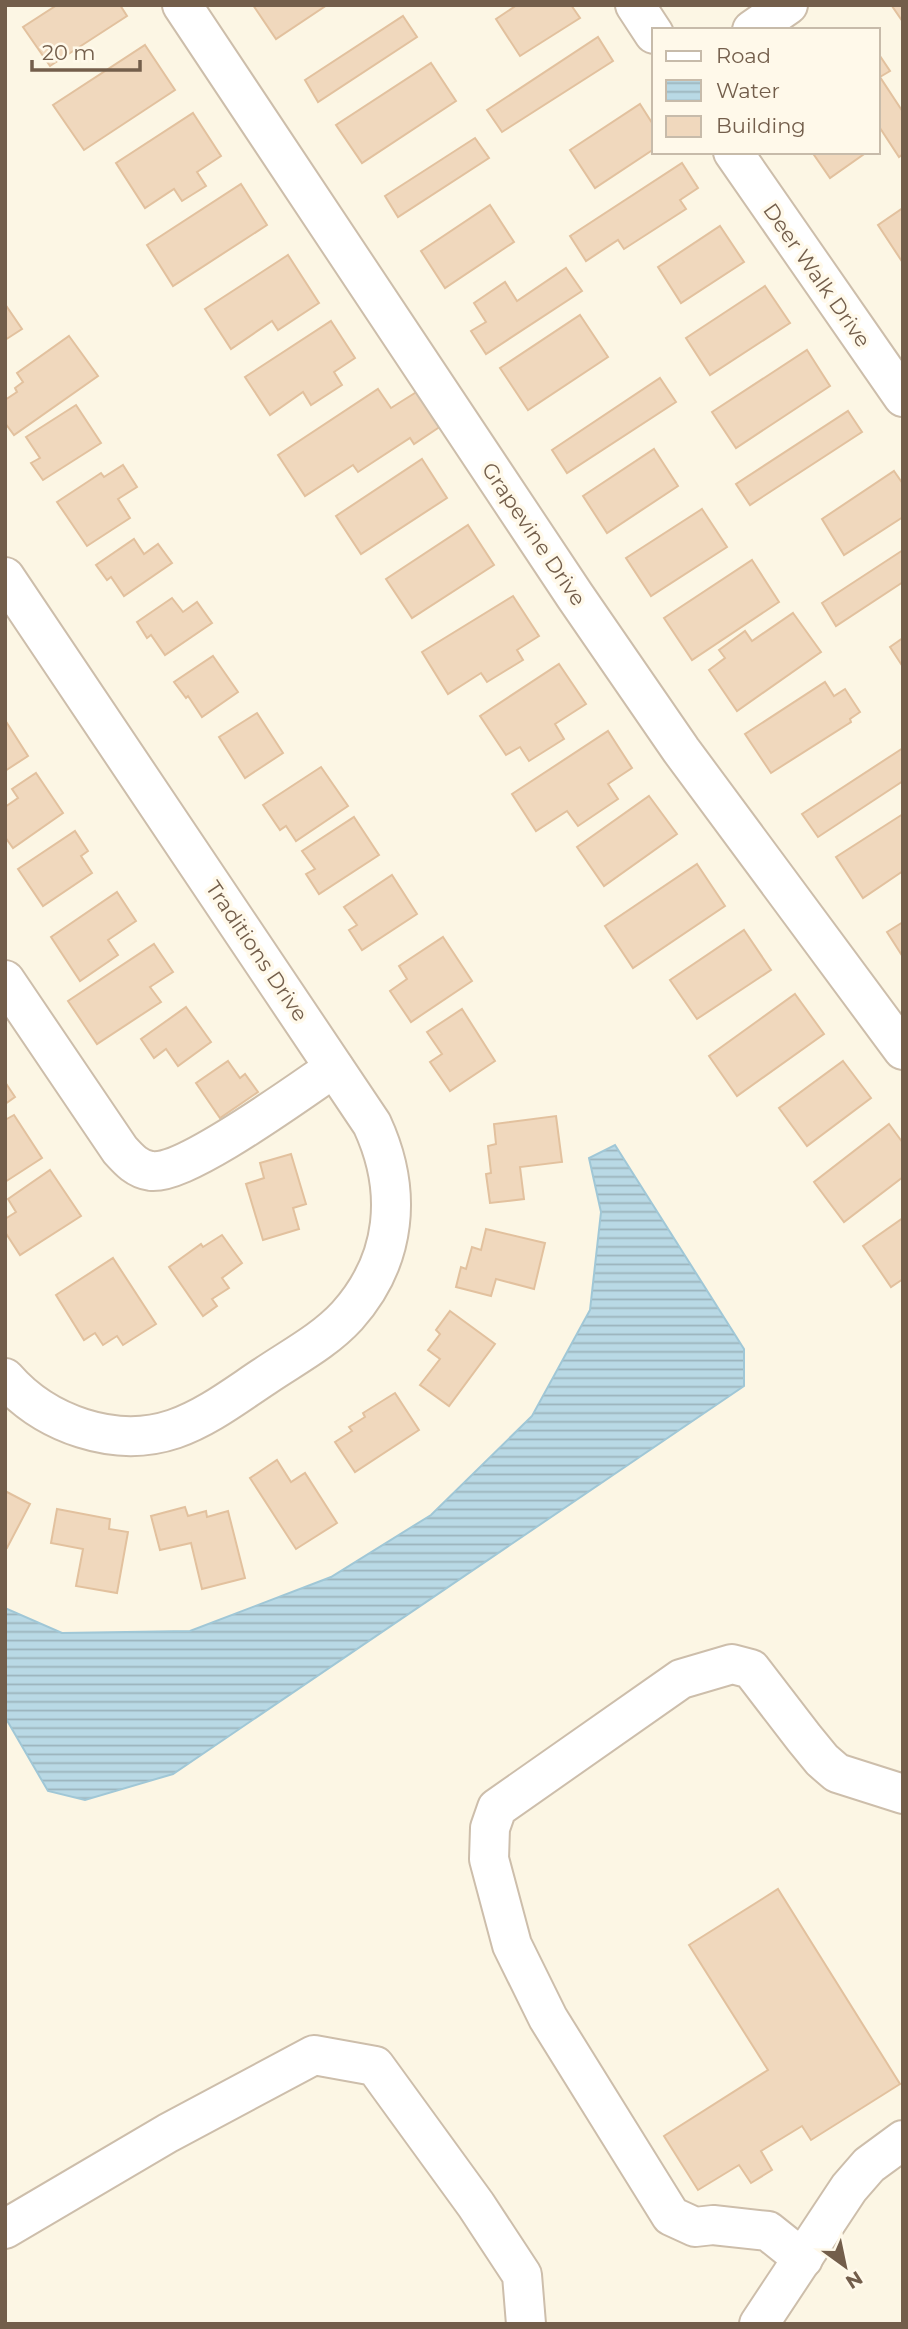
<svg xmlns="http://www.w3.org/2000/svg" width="908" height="2329" viewBox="0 0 908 2329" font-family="Montserrat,sans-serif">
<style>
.water{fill:url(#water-rules);stroke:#a0c7d6;stroke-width:2}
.building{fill:#f0d8bd;stroke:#e2c19e;stroke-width:2}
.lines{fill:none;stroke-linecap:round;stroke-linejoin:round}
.minor-casing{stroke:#cdbeab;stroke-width:42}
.minor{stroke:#fff;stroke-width:38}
.labels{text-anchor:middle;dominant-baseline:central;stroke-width:7;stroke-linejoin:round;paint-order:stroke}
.street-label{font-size:21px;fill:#735e4b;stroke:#fff9ea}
</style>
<defs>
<pattern id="water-rules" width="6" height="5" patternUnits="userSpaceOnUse" patternTransform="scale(1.75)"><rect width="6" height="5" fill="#b9d9e5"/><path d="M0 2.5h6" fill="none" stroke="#9bb3bc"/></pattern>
</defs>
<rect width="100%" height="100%" fill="#fcf6e4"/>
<!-- water -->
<polygon class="water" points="615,1145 744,1349 744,1386 173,1774 85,1800 48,1791 5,1717 5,1608 62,1633 190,1631 331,1577 431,1515 532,1416 590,1310 601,1212 589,1158"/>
<!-- building -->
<g class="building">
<polygon points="57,5 120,5 127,16 50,66 23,27"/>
<polygon points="253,5 327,5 276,39"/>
<polygon points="517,5 571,5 580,18 520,56 496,19"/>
<polygon points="903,5 903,22 892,6"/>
<polygon points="403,16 417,37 318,102 305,80"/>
<polygon points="598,37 613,61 502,132 487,110"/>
<polygon points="145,45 175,90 84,150 53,105"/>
<polygon points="878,53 890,71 880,77 903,112 903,154 899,157 878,125"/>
<polygon points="431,63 456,101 362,163 336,125"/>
<polygon points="640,104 654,126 654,149 595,188 570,150"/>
<polygon points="193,113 221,156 197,172 206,186 182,201 174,189 145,208 116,163"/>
<polygon points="475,138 489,158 398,217 385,196"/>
<polygon points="812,152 867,152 830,178"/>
<polygon points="682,163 698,188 680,200 686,209 624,249 618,240 586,261 570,236"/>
<polygon points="241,184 267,225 173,286 147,245"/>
<polygon points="490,205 514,242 445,288 421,251"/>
<polygon points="903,208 903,263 878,225"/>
<polygon points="720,226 744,262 681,303 658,267"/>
<polygon points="288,255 319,303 278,330 272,321 231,349 205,309"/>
<polygon points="566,268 582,291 486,354 471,331 486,322 474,303 505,282 517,301"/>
<polygon points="765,286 790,323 710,375 686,338"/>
<polygon points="5,304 22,329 5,340"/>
<polygon points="580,315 608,357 528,410 500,368"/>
<polygon points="331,321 355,358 334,372 342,385 311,405 303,392 270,415 245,377"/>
<polygon points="69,336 98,376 14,435 5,423 5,400 17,392 15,388 23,382 17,373"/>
<polygon points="807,350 830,386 736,448 712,412"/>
<polygon points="660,378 676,402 567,473 552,450"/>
<polygon points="378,389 391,408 418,391 441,426 414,444 410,438 358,472 353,465 305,496 278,455"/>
<polygon points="76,405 101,443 43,480 31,463 40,458 26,437"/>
<polygon points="848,411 862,432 750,505 736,484"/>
<polygon points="654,449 678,486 607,533 583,496"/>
<polygon points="422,459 447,498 361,554 336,516"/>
<polygon points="123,465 137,487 118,499 130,518 87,546 57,502 101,473 104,477"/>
<polygon points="894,471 903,484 903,517 844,555 822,519"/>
<polygon points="702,509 727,547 651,596 626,558"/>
<polygon points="468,525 494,565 412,618 386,579"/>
<polygon points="134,539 144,554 158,544 172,563 124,596 111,577 107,580 96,565"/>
<polygon points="903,550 903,582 836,626 822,603"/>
<polygon points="752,560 779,602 692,660 664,618"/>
<polygon points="513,596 539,636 517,650 523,660 487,682 481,673 448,694 422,652"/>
<polygon points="172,598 183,612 197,602 212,623 165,655 151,635 147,638 137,622"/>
<polygon points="793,613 821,652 737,711 709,670 725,658 719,650 745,631 752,641"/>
<polygon points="903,638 903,667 890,647"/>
<polygon points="213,656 238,692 202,717 188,696 186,698 174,682"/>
<polygon points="559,664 586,704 555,724 564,739 529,761 520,747 506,755 480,716"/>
<polygon points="825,682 834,696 845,689 860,712 850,719 851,722 771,773 745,734"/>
<polygon points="257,713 283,753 245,778 219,737"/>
<polygon points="5,720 28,756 5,771"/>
<polygon points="608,731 632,768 608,784 618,799 578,826 567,811 536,831 512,794"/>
<polygon points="903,748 903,781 818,837 802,814"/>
<polygon points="321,767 348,806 296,841 286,826 280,830 263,805"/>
<polygon points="36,773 63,813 13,848 5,837 5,807 18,798 12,789"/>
<polygon points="649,796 677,834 604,886 577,847"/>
<polygon points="903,814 903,871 863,898 836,857"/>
<polygon points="354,817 379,855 319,894 306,874 315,869 302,851"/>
<polygon points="75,831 88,851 81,856 92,873 43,906 18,869"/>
<polygon points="697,864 725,906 633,968 605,926"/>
<polygon points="392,875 417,914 362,950 349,930 357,925 344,907"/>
<polygon points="117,892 136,921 108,940 118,955 80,981 51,937"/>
<polygon points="903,922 903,957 887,932"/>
<polygon points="744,930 771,970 697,1019 670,980"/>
<polygon points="443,937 472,981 411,1022 390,991 407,979 399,966"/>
<polygon points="154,944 173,972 150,987 161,1002 97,1044 68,1001"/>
<polygon points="795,994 824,1034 737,1096 709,1056"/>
<polygon points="186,1007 211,1042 178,1066 166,1049 154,1058 141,1039"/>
<polygon points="462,1009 495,1061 450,1091 430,1062 442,1054 427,1032"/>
<polygon points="228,1061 240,1078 245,1074 258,1092 220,1118 196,1083"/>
<polygon points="843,1061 871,1098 807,1146 779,1108"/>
<polygon points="5,1082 15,1097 5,1104"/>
<polygon points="14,1115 42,1158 5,1182 5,1120"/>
<polygon points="556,1116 562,1162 520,1167 524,1199 490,1203 486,1174 491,1173 488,1146 496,1144 494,1124"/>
<polygon points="889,1124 903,1143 903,1177 844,1222 814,1182"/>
<polygon points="291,1154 306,1204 293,1208 299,1229 263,1240 246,1184 264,1178 260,1163"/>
<polygon points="50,1170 81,1216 20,1255 5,1232 5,1219 16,1212 8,1199"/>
<polygon points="903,1218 903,1279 891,1287 863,1246"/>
<polygon points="486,1229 545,1243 534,1289 496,1279 491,1296 456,1287 461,1267 466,1269 472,1247 481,1250"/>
<polygon points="222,1235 242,1263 222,1278 229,1288 212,1299 217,1306 203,1316 169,1267 201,1244 203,1247"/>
<polygon points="113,1258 156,1324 123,1345 117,1336 103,1345 95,1333 84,1340 56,1295"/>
<polygon points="450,1311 495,1344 449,1406 420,1385 440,1359 428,1350 440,1334 436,1330"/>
<polygon points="395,1393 419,1430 355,1472 335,1442 352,1431 349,1427 365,1417 363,1413"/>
<polygon points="277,1460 291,1482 305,1473 337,1523 296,1549 250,1478"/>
<polygon points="5,1491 30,1504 7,1548 5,1547"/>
<polygon points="185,1507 188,1516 206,1511 207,1517 228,1511 245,1578 202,1589 191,1543 160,1550 151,1516"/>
<polygon points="57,1509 110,1519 109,1529 128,1532 117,1593 76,1586 83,1549 51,1543"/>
<polygon points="778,1889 900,2084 811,2140 802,2126 761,2151 772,2170 751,2183 739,2165 698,2190 664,2136 768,2070 689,1945"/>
</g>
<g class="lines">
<!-- minor casing -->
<g class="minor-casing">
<g id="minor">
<polyline points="182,5 575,596 681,750 903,1050"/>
<polyline points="635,5 654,34"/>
<polyline points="752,30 788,5"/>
<polyline points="733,152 903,397"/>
<path d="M5,577L372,1124C403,1191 397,1260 347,1316C324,1341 293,1357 265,1376C236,1395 208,1417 174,1429C115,1449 45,1424 5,1378"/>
<path d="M5,980L120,1150C129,1160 137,1169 151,1171C186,1175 301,1090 334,1068"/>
<polyline points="5,2229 168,2133 314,2055 375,2066 476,2205 522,2275 526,2324"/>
<polyline points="803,2259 768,2231 713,2225 695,2227 671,2216 548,2018 512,1945 489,1859 490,1828 497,1808 681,1679 732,1664 751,1669 804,1738 822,1760 837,1773 903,1794"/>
<polyline points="759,2324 849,2188 869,2165 903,2140"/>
</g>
</g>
<!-- minor -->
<use href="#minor" class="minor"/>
</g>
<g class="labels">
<!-- street labels -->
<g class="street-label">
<text transform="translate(817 275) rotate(55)">Deer Walk Drive</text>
<text transform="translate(534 534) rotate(56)">Grapevine Drive</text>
<text transform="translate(257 951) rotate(56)">Traditions Drive</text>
</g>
</g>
<!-- border -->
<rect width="908" height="2329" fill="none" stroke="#735e4b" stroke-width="14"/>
<!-- legend -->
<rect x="652" y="28" width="228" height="126" fill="#fff9ea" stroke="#c7bbaa" stroke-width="2"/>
<rect x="666" y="51" width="35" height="10" fill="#ffffff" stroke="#c7bbaa" stroke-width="2"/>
<text x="716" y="63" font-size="21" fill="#735e4b">Road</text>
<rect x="666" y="80" width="35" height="21" fill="url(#water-rules)" stroke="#c7bbaa" stroke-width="2"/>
<text x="716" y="98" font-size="21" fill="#735e4b">Water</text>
<rect x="666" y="116" width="35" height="21" fill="#f0d8bd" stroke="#c7bbaa" stroke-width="2"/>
<text x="716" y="133" font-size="21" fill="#735e4b">Building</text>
<!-- north arrow -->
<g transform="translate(845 2266) rotate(147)" stroke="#fff9ea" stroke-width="5" paint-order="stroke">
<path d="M0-5L12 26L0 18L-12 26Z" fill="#735e4b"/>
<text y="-10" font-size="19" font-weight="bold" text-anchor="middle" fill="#735e4b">N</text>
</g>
<!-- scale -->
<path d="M32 60v10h108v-10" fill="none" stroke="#735e4b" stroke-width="3.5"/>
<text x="42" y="60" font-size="21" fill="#735e4b" stroke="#fff9ea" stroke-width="5" paint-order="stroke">20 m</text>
</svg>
